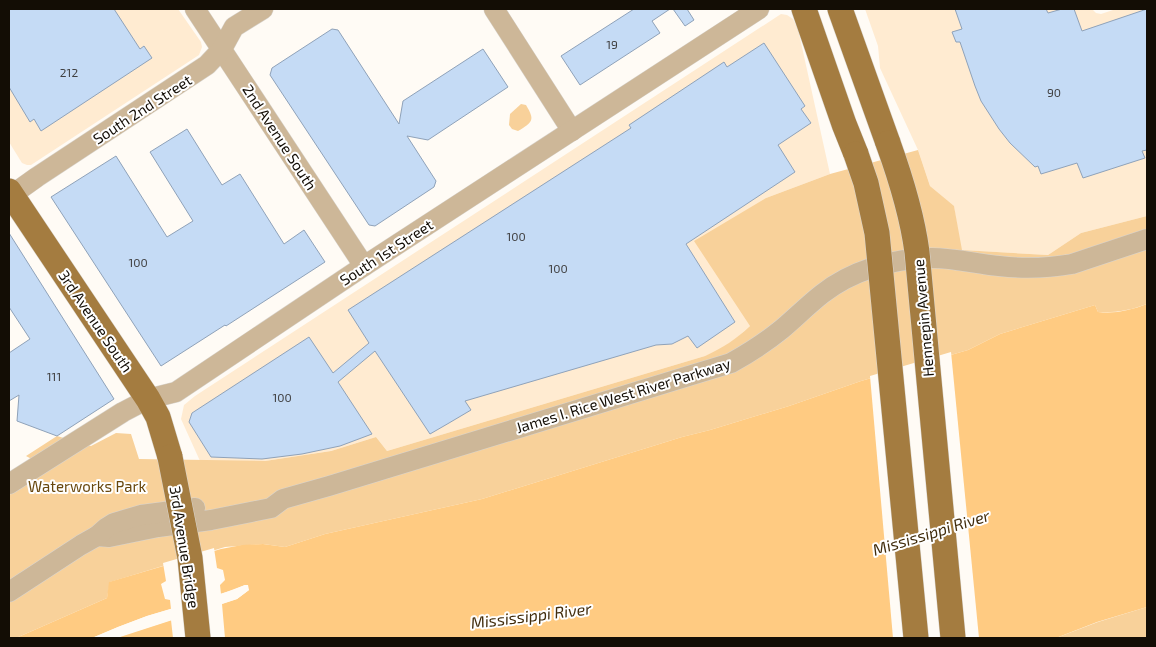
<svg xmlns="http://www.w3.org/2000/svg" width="1156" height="647" viewBox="0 0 1156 647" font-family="'Exo 2',sans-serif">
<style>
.built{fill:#ffebd1}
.green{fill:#f8d19a}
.water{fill:#ffcb82}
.pier{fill:#fffbf5}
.building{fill:#c5dbf5;stroke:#8fa2b9}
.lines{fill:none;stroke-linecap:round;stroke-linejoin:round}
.minor-casing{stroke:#d9d5cf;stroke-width:21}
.major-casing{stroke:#d9d5cf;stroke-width:26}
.minor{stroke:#cdb798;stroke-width:20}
.major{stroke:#a47c40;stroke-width:25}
.major-bridge-casing{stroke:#d9d5cf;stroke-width:26;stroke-linecap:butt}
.major-bridge{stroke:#a47c40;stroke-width:25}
.labels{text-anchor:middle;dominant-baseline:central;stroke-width:4;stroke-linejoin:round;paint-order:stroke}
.number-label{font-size:12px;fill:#404041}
.street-label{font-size:15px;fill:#130d05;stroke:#fff}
.park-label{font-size:15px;fill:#68470d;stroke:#fff}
.water-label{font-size:16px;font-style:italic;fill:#412c0c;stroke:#fff}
</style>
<rect width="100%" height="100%" fill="#fffbf5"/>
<!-- built -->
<g class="built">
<polygon points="9,9 178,9 201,42 202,47 199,55 31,165 27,165 22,163 9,142"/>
<polygon points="865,9 1092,9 1096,13 1101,14 1116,9 1147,9 1147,216 1081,233 1048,255 961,250 954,207 930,186 918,150 880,68 878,46"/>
<polygon points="781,14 787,15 793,19 798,29 830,174 766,198 750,326 732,342 720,350 705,356 387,451 376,437 331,451 265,461 200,461 181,419 184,405 195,396"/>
</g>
<!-- green -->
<g class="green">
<path d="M521,104L526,105C535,120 533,122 518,131L512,129L509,125L510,114Z"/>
<path d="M918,150L930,186L954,206L962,250L1048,255L1081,233L1147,216V304C1131,310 1116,313 1098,312L1095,305L1000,334L968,350L861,381L789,406L710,430L682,437L482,499L325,534L285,547L263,544L225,547L110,582L107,598L16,638H9V495L50,469L26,456L57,436L91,446L116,433L131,434L139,459L265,461L331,451L376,437L387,451L705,356C724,347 735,340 750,326L694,241L766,198L830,174Z"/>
<polygon points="1147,607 1147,638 1056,638 1098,622"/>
</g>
<!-- water -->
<path class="water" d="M1147,304V607L1097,622L1056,638H117L237,599L249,590L245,585L233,590L147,616L118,627L92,638H16L107,598L109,582L221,549L242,545L263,544L285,547L325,534L482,499L682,437L710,430L789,406L861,381L968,350L1000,334L1095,305L1098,312C1116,314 1131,310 1147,304Z"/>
<!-- pier -->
<g class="pier">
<polygon points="951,352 979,638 893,638 870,376"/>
<polygon points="214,548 217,568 223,570 225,580 220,585 221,594 245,585 248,585 249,590 237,599 222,604 225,638 173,638 171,620 115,638 116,636 139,628 236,597 246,589 246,588 234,592 147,618 119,629 98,638 92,638 118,627 147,616 171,609 170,600 165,599 161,584 166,581 163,563"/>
</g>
<!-- building -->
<g class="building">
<polygon points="9,9 114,9 140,49 144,46 152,58 41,131 34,119 30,122 9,87"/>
<polygon points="634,9 670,9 652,21 660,33 580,85 561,56"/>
<polygon points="673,9 687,9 694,20 685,26"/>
<polygon points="955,9 1046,9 1048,13 1062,9 1074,9 1082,31 1147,9 1147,150 1142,151 1145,158 1083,178 1077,163 1041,174 1038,166 1035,167 1010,143 999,129 981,101 975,86 960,42 956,42 952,32 962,29"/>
<polygon points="332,29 338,30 399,124 403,101 483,49 508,87 428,140 407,136 436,181 434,187 375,226 369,225 270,75 272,68"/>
<polygon points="764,43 805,106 801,109 811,123 778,145 795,172 686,244 735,322 697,348 688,336 672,344 656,345 465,401 471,410 449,423 430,434 375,351 338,382 372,434 340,446 302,454 262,459 211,457 189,422 192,413 309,337 333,373 369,343 348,310 631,128 629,125 724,62 727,67"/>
<polygon points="187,129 222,185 240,174 284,244 304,230 325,262 226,326 225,325 161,366 51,197 116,156 167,237 193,221 150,152"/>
<polygon points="9,233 114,399 57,436 17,421 19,395 9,401 9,353 30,339 9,307"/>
</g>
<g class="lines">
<!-- minor casing -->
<g class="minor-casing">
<g id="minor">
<polyline points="195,9 364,266"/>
<polyline points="494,9 572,131"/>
<polyline points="9,197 37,177 207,65 222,49 234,27 263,9"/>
<polyline points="9,484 123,412 148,399 176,392 364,266 759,9"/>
<path d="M97,536L109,537L158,527L211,520L271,508L283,499L329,486L731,363C749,353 766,342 782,329C795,318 808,305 822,294C851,271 891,259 928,258C952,257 976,264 999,266C1023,269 1048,268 1072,264L1147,239"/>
<polyline points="9,592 81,545 97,536 106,528 114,523 141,515 195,508"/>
</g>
</g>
<!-- major casing -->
<g class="major-casing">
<g id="major">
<polyline points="804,9 844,124 856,154"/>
<polyline points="840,9 888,143"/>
<polyline points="9,191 148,399 158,417 170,457"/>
</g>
</g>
<!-- minor -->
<use href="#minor" class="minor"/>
<!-- major -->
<use href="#major" class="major"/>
<!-- major-bridge casing -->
<g class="major-bridge-casing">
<g id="major-bridge">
<path d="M888,143C901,179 912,214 917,252L953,638"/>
<polyline points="856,154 866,183 877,233 916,638"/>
<polyline points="170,457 190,558 198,638"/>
</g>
</g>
<!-- major-bridge -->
<use href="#major-bridge" class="major-bridge"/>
</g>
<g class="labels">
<!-- number labels -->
<g class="number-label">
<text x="612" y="44">19</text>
<text x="69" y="72">212</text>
<text x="1054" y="92">90</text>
<text x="516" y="236">100</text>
<text x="138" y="262">100</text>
<text x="558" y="268">100</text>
<text x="54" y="376">111</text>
<text x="282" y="397">100</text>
</g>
<!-- street labels -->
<g class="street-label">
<text transform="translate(142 109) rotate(-33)">South 2nd Street</text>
<text transform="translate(280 137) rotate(57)">2nd Avenue South</text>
<text transform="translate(386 252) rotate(-33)">South 1st Street</text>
<text transform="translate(923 318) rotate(-95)">Hennepin Avenue</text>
<text transform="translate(96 321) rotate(56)">3rd Avenue South</text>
<text transform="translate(623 395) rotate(-17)">James I. Rice West River Parkway</text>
<text transform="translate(185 547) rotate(81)">3rd Avenue Bridge</text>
</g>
<!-- park labels -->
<g class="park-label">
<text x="87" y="486">Waterworks Park</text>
</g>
<!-- water labels -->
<g class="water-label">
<text transform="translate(931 532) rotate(-17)">Mississippi River</text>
<text transform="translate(531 615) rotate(-7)">Mississippi River</text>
</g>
</g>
<!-- border -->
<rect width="1156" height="647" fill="none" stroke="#130d05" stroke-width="20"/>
</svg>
